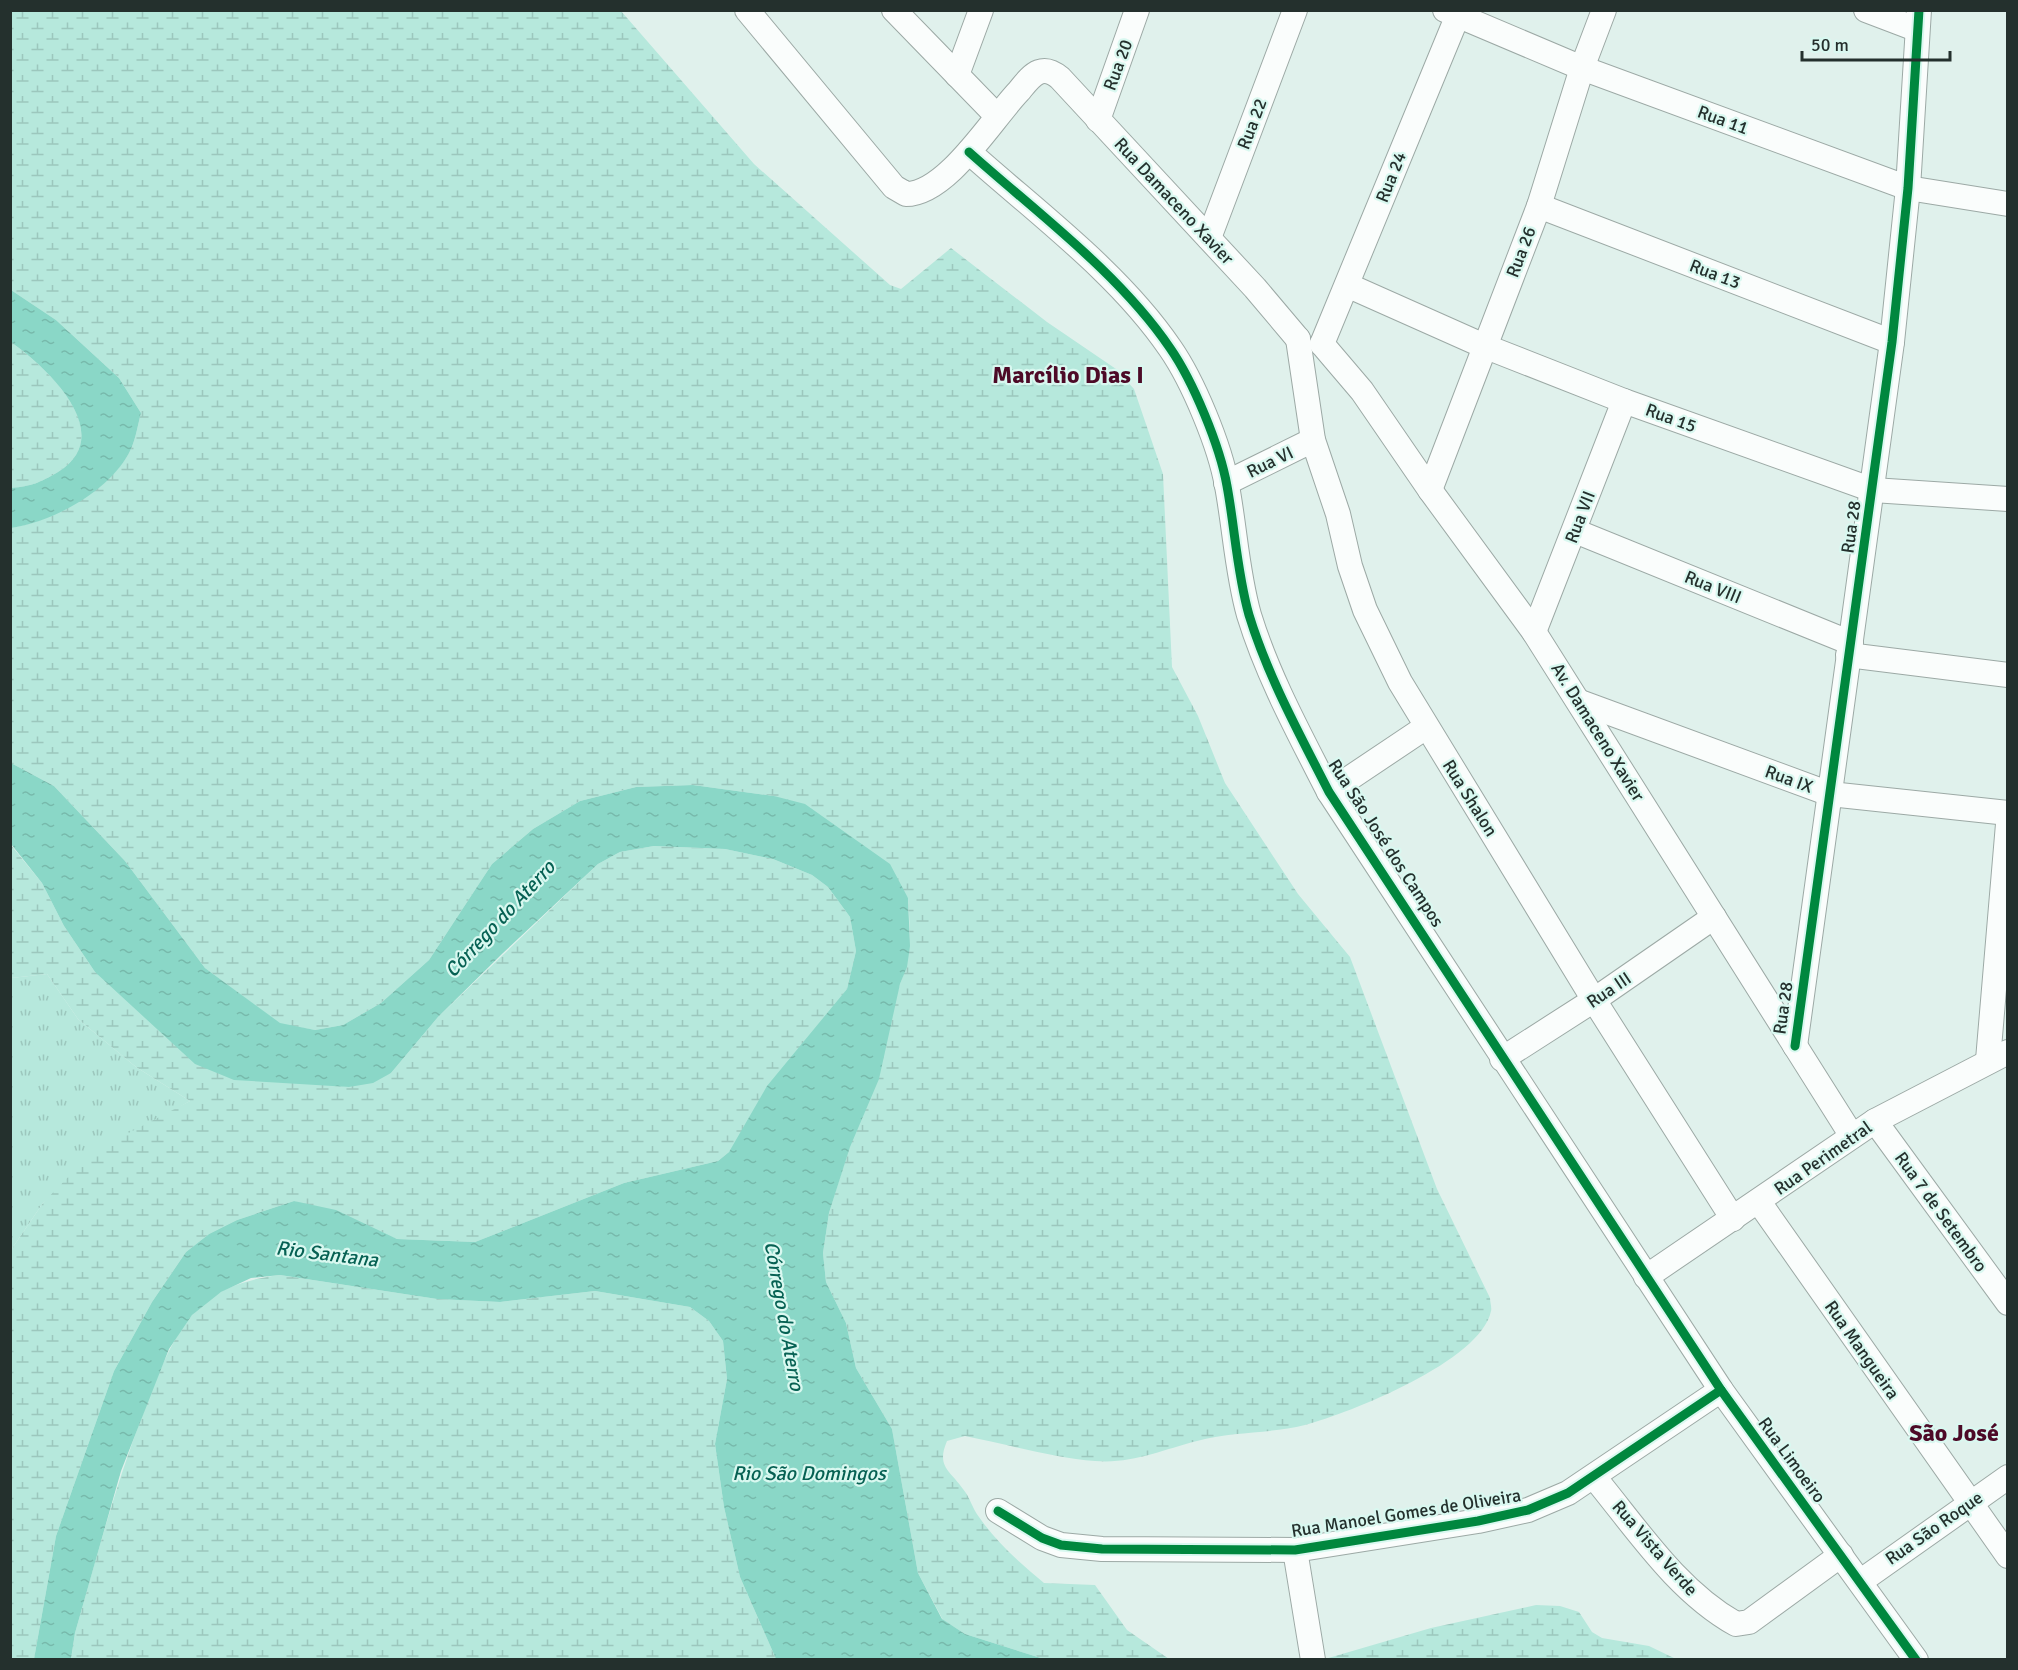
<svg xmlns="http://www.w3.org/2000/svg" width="2018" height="1670" viewBox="0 0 2018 1670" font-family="Signika,sans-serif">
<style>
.grass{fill:url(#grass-tufts)}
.wetland{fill:url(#wetland-marsh)}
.water{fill:url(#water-ripples)}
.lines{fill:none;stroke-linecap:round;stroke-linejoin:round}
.street-casing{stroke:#9ca9a5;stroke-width:26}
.street{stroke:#fafdfc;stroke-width:24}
.cycleway-casing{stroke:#d9f8f0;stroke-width:13}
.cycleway{stroke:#00873e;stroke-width:9}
.labels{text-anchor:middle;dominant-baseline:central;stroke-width:4.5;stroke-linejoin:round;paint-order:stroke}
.street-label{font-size:18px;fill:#24302d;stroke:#d9f8f0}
.water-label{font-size:20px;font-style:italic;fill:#066153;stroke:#d9f8f0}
.district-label{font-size:24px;font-weight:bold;fill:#4d0a27;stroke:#d9f8f0}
</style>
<defs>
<pattern id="grass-tufts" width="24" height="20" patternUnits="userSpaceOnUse" patternTransform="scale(1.5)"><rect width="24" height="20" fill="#b6e8dc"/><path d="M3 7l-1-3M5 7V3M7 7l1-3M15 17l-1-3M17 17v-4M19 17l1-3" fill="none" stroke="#9cc7bd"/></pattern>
<pattern id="wetland-marsh" width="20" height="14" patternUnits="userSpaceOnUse" patternTransform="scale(1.5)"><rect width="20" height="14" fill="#b6e8dc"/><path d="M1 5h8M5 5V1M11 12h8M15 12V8" fill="none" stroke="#9cc7bd"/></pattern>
<pattern id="water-ripples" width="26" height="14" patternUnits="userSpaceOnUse" patternTransform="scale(1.5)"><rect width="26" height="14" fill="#8ad7c7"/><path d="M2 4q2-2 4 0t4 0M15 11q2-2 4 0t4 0" fill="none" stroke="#77b9ab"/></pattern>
</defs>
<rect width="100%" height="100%" fill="#e0f1ec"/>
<!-- grass -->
<polygon class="grass" points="47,974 78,1019 136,1067 190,1101 148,1125 43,1203 11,1250 11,978"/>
<!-- wetland -->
<g class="wetland">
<path d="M11,11H621L754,164L890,285L901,289L951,248L1047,322L1116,369L1134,389L1163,474L1172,667L1198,716L1225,783L1298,894L1350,957L1437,1189L1490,1298C1490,1302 1492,1308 1491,1311C1481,1361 1350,1413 1305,1425C1270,1434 1232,1431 1197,1441C1161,1450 1133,1464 1095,1461C1054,1458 1006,1444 965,1436L947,1441C936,1467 950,1470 963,1489C970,1497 972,1508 979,1517C997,1543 1020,1563 1044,1583L1095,1585L1127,1630L1169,1659H1044L965,1634L943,1620L918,1573L892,1429L856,1368L846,1323L826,1282L823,1253L829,1213L900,984C912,957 910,927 908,898L774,796L693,785L636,787L580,801L533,829L492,864L429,960L381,1003L343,1025L315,1030L280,1024L205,968L125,861L54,786L11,763L10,528C51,522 113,488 131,449C136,438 138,424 141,413L119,378L56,320L11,290Z"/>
<path d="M11,342C46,367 119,434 58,472C39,483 32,486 11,488Z"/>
<polygon points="10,844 42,883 64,926 95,972 333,1085 349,1087 391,1073 438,1017 598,864 620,852 654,846 725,849 773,859 812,875 828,887 850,917 856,951 847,989 729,1152 718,1161 624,1183 475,1242 397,1239 294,1201 237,1220 209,1234 186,1252 152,1302 114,1371 56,1536 34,1659 11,1659 11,1250 43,1203 92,1152 190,1101 136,1067 78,1019 47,974 11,978"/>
<path d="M280,1275L437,1299L500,1302L595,1291L690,1307L709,1321L723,1341L727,1379L715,1444L724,1507L740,1577L776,1659L71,1660L75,1633C96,1560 115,1486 143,1414C156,1380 168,1345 191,1316C213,1289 247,1279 280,1275Z"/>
<polygon points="1536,1605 1560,1606 1579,1612 1592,1632 1602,1638 1649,1646 1676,1659 1325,1659 1431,1628"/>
</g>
<!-- water -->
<g class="water">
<path d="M11,290L56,320L119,378L141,413C138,424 136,438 131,449C112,490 53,522 11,528V488C32,486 39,483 58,472C119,434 46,367 11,342Z"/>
<polygon points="11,763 54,786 125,861 205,968 280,1023 315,1030 343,1025 381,1003 429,960 492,864 533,829 580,801 636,787 693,785 774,796 805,804 890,864 908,898 910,946 907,967 900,984 879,1079 850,1147 829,1213 823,1253 826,1282 846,1323 856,1368 892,1429 918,1573 942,1619 965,1634 1044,1659 776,1659 740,1577 724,1507 715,1444 727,1379 723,1341 709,1321 690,1307 595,1291 500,1302 437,1299 280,1275 251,1278 221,1292 192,1315 169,1349 121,1471 75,1633 71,1659 34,1659 56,1536 114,1371 152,1302 186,1252 209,1234 237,1220 294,1201 336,1210 397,1239 475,1242 624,1183 718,1161 729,1152 767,1086 847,989 856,951 850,917 828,887 812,875 773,859 725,849 654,846 620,852 598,864 503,953 438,1017 391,1073 373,1083 349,1087 234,1080 195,1064 95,972 64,926 42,883 11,844"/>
</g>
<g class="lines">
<!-- street casing -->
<g class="street-casing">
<g id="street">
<path d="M747,10L894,187L906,194C947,194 992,119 1019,91C1024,85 1031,75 1039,72C1047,69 1054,73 1060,78L1255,288L1298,339"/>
<polyline points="894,10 996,115"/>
<polyline points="1445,10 1582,68 1908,188 2008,204"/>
<polyline points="1866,10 1916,29"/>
<polyline points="957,75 981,10"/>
<polyline points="1098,120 1137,10"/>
<path d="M969,152C1036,212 1119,273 1170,348C1193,381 1220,446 1227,486C1235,529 1237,573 1249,615C1268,677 1300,735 1329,792L1721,1390L1916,1660"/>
<polyline points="1539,206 1892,342"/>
<polyline points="1209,238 1295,10"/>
<polyline points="1347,285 1484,346 1624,401 1873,490 2008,499"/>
<polyline points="1298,339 1313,440 1338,514 1350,566 1365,610 1400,682 1594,1000 1733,1219"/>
<polyline points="1322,344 1362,391 1430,490 1534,632 1852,1136"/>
<polyline points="1322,344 1460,10"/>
<polyline points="1226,483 1313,440"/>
<polyline points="1430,490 1539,206 1582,68 1604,10"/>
<polyline points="1575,531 1851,643"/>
<polyline points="1534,632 1624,401"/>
<polyline points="1848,655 2008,675"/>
<polyline points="1580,702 1830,794 2008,813"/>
<polyline points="1329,792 1426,727"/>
<polyline points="1795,1046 1892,342 1908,188 1919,10"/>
<polyline points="1502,1059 1594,1000 1714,917"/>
<polyline points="1988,1060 2008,824"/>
<polyline points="1875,1121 2008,1303"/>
<polyline points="1759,1202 2008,1556"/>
<polyline points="1646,1277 1875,1121 2008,1052"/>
<path d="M1594,1477C1637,1529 1677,1591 1736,1624L1749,1622L1841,1555"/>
<polyline points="998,1511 1042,1538 1061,1545 1102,1549 1295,1550 1478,1521 1528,1510 1568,1493 1721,1390"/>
<polyline points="1295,1550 1313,1660"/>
<polyline points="1861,1581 2008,1477"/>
</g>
</g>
<!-- street -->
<use href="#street" class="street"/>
<!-- cycleway casing -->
<g class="cycleway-casing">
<g id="cycleway">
<path d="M969,152C1036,212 1119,273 1170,348C1193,381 1220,446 1227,486C1235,529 1237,573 1249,615C1268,677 1300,735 1329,792L1721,1390L1916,1660"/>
<polyline points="1795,1046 1892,342 1908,188 1919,10"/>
<polyline points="998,1511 1042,1538 1061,1545 1102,1549 1295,1550 1478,1521 1528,1510 1568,1493 1721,1390"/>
</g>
</g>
<!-- cycleway -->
<use href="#cycleway" class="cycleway"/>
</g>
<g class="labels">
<!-- street labels -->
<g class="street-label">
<text transform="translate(1118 65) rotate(-70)">Rua 20</text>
<text transform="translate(1723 120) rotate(20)">Rua 11</text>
<text transform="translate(1252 124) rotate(-69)">Rua 22</text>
<text transform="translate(1391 177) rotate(-68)">Rua 24</text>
<text transform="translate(1174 201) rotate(47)">Rua Damaceno Xavier</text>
<text transform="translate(1521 252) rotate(-69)">Rua 26</text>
<text transform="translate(1715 274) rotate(21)">Rua 13</text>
<text transform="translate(1671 418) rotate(20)">Rua 15</text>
<text transform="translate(1270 462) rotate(-26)">Rua VI</text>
<text transform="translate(1580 517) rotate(-69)">Rua VII</text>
<text transform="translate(1851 527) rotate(-82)">Rua 28</text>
<text transform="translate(1713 587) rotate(22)">Rua VIII</text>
<text transform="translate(1598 732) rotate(58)">Av. Damaceno Xavier</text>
<text transform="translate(1789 779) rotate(20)">Rua IX</text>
<text transform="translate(1470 798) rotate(58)">Rua Shalon</text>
<text transform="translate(1386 843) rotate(57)">Rua São José dos Campos</text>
<text transform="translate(1609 990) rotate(-34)">Rua III</text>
<text transform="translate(1783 1008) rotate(-82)">Rua 28</text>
<text transform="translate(1823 1158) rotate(-35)">Rua Perimetral</text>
<text transform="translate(1941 1212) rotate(54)">Rua 7 de Setembro</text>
<text transform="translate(1862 1350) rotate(55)">Rua Mangueira</text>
<text transform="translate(1792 1460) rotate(54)">Rua Limoeiro</text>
<text transform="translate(1406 1513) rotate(-9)">Rua Manoel Gomes de Oliveira</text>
<text transform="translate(1934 1528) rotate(-35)">Rua São Roque</text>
<text transform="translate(1655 1548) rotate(49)">Rua Vista Verde</text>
</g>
<!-- water labels -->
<g class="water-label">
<text transform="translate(500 919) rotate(-47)">Córrego do Aterro</text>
<text transform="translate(327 1254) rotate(7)">Rio Santana</text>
<text transform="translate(784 1316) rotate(80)">Córrego do Aterro</text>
<text x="809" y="1473">Rio São Domingos</text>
</g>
<!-- district labels -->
<g class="district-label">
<text x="1068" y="375">Marcílio Dias I</text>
<text x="1954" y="1433">São José</text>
</g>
</g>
<!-- border -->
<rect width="2018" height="1670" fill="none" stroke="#24302d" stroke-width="24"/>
<!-- scale -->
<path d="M1802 51v9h148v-9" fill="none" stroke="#24302d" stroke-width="3"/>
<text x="1811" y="51" font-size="18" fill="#24302d" stroke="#d9f8f0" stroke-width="4.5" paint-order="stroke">50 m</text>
</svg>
